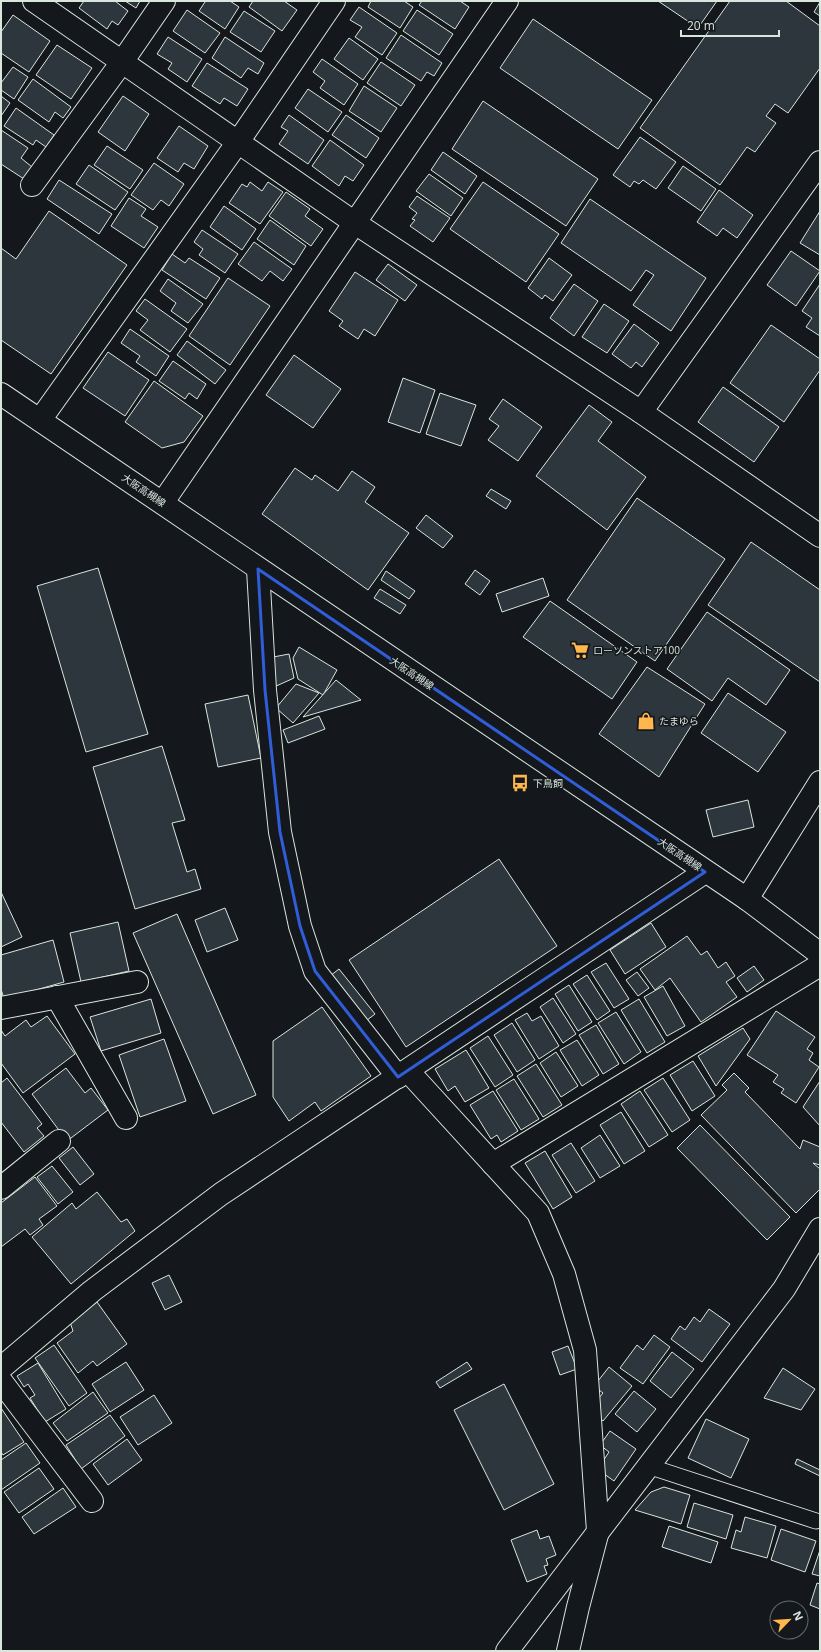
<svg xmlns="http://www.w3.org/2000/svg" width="821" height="1652" viewBox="0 0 821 1652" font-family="'Open Sans','Noto Sans JP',sans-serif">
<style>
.building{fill:#2c363c;stroke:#d8e6dc}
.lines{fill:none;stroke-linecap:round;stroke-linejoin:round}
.lane-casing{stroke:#d8e6dc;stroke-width:17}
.street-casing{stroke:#d8e6dc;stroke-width:24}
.secondary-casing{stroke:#d8e6dc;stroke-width:24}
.primary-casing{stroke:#d8e6dc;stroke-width:24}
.lane{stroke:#14181c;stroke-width:15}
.street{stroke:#14181c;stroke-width:22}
.secondary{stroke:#14181c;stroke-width:22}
.primary{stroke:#14181c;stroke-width:22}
.marked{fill:none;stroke:#305dd8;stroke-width:3;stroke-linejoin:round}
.labels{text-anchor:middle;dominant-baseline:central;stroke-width:3;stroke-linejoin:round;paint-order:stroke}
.street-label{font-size:10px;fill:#d8e6dc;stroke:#14181c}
.poi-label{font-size:10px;fill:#d8e6dc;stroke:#14181c;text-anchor:start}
</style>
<rect width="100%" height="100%" fill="#14181c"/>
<!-- building -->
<g class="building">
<polygon points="84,1 115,1 128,11 118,25 112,21 107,29 79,8"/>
<polygon points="125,1 140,1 136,8"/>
<polygon points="204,1 230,1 239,7 225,29 199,11 205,2"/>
<polygon points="253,1 284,1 297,10 282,31 249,7"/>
<polygon points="371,1 404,1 413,7 400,28 368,7"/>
<polygon points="422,1 460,1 469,7 455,29 419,5"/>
<polygon points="658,1 717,1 698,28"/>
<polygon points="730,1 786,1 820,26 820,68 788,113 775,104 766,116 776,123 755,152 747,147 720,185 640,128"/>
<polygon points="820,2 820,16 814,12"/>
<polygon points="359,7 397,33 382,55 355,37 362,27 350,20"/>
<polygon points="187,10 220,33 205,53 173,31"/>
<polygon points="417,10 453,34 439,55 403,31"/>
<polygon points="244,11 275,31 261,52 230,32"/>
<polygon points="13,15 50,41 29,72 1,53 1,32"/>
<polygon points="533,19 652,100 618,149 500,68"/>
<polygon points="401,35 442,63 434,76 427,72 421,81 386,58"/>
<polygon points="168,37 202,59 187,82 168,69 172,63 157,54"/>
<polygon points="225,37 264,63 258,74 248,68 241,78 212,58"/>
<polygon points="349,38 378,59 363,80 334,59"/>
<polygon points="57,45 92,68 71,99 36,75"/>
<polygon points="322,59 358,84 344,105 320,88 325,81 313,72"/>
<polygon points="381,62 415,85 401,106 367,83"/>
<polygon points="207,63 248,89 237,106 224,98 220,104 192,86"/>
<polygon points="13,67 28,77 14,99 1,90 1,83"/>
<polygon points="33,79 71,107 63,118 55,112 49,122 18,100"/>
<polygon points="364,86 397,108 381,132 349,111"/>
<polygon points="308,89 342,112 328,132 295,108"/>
<polygon points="1,96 10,103 1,116"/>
<polygon points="123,96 149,114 125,151 98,132"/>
<polygon points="483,101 598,179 566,226 452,149"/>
<polygon points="16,108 54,135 46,147 36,140 33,145 4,126"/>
<polygon points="289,115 324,140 308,164 279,144 288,131 281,127"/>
<polygon points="346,115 379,138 366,158 332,135"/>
<polygon points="179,126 208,146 194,169 184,163 178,172 157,158"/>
<polygon points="1,130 28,148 21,158 32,167 24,179 1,164"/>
<polygon points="640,137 676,162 656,189 643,180 639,184 634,181 630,187 613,175"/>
<polygon points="330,140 364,165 353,181 345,176 339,186 312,166"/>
<polygon points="107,146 143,170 130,189 94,165"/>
<polygon points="443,152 477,176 465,194 431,170"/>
<polygon points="154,163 184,184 169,206 161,200 153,210 131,195"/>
<polygon points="89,165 128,192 115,210 76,184"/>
<polygon points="683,166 716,189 701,211 668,188"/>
<polygon points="429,174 463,198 451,216 416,191"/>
<polygon points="59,180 112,214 99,234 47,199"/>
<polygon points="250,182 262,191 268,182 283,192 260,224 229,203 242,184 247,187"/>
<polygon points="483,182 559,234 526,282 450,229"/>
<polygon points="719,190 753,215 737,238 723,228 717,236 697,222"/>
<polygon points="286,192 310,209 305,216 323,229 311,246 269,216"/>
<polygon points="417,196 450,218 433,242 410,226 415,220 412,219 417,213 409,207"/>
<polygon points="129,198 146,209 141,216 158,227 144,248 111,226"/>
<polygon points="590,199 706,278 671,331 633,305 654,275 646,270 631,291 561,243"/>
<polygon points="224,206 256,229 242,250 210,227"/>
<polygon points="49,211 127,265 51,374 1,340 1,248 16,259"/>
<polygon points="820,211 820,255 800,243"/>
<polygon points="270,220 306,246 294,265 257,239"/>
<polygon points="202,230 238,254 225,273 199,255 203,249 194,242"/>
<polygon points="254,242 292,269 283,281 270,271 262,281 238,264"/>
<polygon points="791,251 820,271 796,306 767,285"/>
<polygon points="172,254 185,263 189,258 220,278 206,299 162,270"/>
<polygon points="549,258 572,275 553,301 545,295 542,299 528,288"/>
<polygon points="388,264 417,285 405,301 376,280"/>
<polygon points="355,272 398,300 375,336 364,329 358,339 339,326 343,321 329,311"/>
<polygon points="228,278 270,306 230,365 189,336"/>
<polygon points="168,279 203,304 188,323 171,311 176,303 160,291"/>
<polygon points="574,284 598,301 574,336 550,318"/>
<polygon points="820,284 820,336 806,327 812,318 802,311"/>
<polygon points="145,299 187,329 170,352 140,330 148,320 136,311"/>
<polygon points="604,304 629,321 607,353 582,337"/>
<polygon points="634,324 659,343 642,367 636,362 631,368 612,354"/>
<polygon points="771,325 820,359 820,370 784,422 730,383"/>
<polygon points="130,329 169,356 156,376 136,362 140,356 121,343"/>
<polygon points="187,341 226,370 215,384 177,355"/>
<polygon points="108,352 149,380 125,416 83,388"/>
<polygon points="294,355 341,389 313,428 266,395"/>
<polygon points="173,361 206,384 197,399 189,393 185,399 159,381"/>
<polygon points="403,378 435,390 420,433 388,422"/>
<polygon points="154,381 203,416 184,442 162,448 125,422"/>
<polygon points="723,387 779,427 754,462 698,422"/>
<polygon points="440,393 476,405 461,446 426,434"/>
<polygon points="503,399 542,427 518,461 488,440 499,426 489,419"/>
<polygon points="589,405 612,422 598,441 646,477 607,530 536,476"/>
<polygon points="295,468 312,480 315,475 338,491 352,471 375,487 365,502 409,533 368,590 262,514"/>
<polygon points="491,489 511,501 506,509 486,496"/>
<polygon points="637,498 725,559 655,661 567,600"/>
<polygon points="426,515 453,536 443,548 416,528"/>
<polygon points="751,542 820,590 820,682 708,605"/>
<polygon points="98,568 148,734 86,752 37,586"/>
<polygon points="475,570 490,581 480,595 465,584"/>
<polygon points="386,571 415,591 409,599 381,580"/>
<polygon points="543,578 549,596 502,612 496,594"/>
<polygon points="380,589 406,605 400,614 374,598"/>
<polygon points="550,601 637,662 612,699 523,637"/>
<polygon points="707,612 790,670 766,705 728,678 712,701 667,669"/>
<polygon points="299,647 337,670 323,695 298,679 293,658"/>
<polygon points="289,654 294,678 274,687 268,658"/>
<polygon points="647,667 705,704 659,777 599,734"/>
<polygon points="336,680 361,700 303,717"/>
<polygon points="296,684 319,693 293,723 276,708"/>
<polygon points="728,693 786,732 758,772 701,733"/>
<polygon points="248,695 261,758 218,767 205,704"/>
<polygon points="319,716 325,729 288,743 283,730"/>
<polygon points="162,746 185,820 172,823 187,872 195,869 201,889 135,909 93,767"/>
<polygon points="748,800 754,827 713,837 706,810"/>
<polygon points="499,859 557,946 406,1047 349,960"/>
<polygon points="1,892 22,937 1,947"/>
<polygon points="225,908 238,940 207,952 195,920"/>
<polygon points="177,914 256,1095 213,1114 133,933"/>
<polygon points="118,922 129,971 81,982 70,933"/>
<polygon points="651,923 666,947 625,974 610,950"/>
<polygon points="687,936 701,955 707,951 718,968 726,962 735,976 726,982 737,997 701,1022 670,978 655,990 640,969"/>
<polygon points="53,940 64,982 4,999 1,989 1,955"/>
<polygon points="606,963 629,999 614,1008 591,972"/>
<polygon points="754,966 764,980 747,992 737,978"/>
<polygon points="339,969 375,1014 366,1021 330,976"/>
<polygon points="637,972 649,988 638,996 626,980"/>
<polygon points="587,975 610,1011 597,1020 573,984"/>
<polygon points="569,985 592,1022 578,1031 555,994"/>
<polygon points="663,986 685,1026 667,1036 644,997"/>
<polygon points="553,998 576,1034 563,1043 540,1007"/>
<polygon points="151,999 161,1033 101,1051 90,1017"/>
<polygon points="639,999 665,1042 647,1053 621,1010"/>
<polygon points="322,1007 371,1076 321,1111 315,1102 289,1121 273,1097 273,1041"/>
<polygon points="776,1011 815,1037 807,1049 813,1053 809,1060 819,1067 796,1103 781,1093 784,1089 773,1082 778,1075 747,1055"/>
<polygon points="616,1012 641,1052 624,1064 598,1023"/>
<polygon points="527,1013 532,1021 541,1016 559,1046 539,1059 515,1020"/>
<polygon points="47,1016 75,1054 23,1093 1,1063 1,1030 5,1036 26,1020 31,1027"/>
<polygon points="512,1023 535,1060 517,1072 494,1035"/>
<polygon points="596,1025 619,1064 603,1074 579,1035"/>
<polygon points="743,1028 750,1039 716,1086 698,1056"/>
<polygon points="488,1036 513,1075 495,1087 470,1048"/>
<polygon points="164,1039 186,1101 140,1117 119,1055"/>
<polygon points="577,1040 599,1075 582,1086 560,1050"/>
<polygon points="466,1050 489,1088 465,1102 455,1086 448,1091 435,1069"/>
<polygon points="556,1052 578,1086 561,1097 540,1063"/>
<polygon points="693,1061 715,1096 692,1111 670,1075"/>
<polygon points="536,1064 562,1105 543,1117 517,1076"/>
<polygon points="66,1068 85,1093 91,1088 108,1110 67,1141 32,1094"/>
<polygon points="734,1073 749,1088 745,1092 800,1149 803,1140 820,1147 820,1165 813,1163 820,1169 820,1189 796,1213 701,1115 727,1090 722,1085"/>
<polygon points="7,1078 42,1124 37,1128 44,1136 24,1152 1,1122 1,1083"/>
<polygon points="663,1078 690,1120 672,1132 644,1090"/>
<polygon points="514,1079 539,1119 521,1130 496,1090"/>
<polygon points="820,1081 820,1126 803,1107"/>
<polygon points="493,1091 518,1131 501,1142 497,1135 491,1139 470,1105"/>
<polygon points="640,1091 668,1135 649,1147 621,1104"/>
<polygon points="621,1112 645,1151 624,1164 600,1125"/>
<polygon points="700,1125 790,1217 767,1240 677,1148"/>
<polygon points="600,1135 620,1166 600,1178 581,1148"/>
<polygon points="571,1143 595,1181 576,1193 552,1155"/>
<polygon points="73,1147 94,1174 80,1185 59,1158"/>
<polygon points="545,1151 572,1197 553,1209 525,1163"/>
<polygon points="52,1166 73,1192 58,1204 37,1177"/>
<polygon points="35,1177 57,1206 39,1219 43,1225 30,1235 25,1229 1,1247 1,1203"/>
<polygon points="97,1192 121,1222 127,1219 135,1231 71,1284 32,1237 72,1203 76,1209"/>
<polygon points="169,1275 182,1302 165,1310 152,1283"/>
<polygon points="97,1302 127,1344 97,1366 93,1361 78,1373 57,1343 73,1331 70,1322"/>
<polygon points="709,1309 730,1324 702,1362 671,1339 680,1326 685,1330 694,1317 700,1322"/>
<polygon points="654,1335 670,1347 643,1384 620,1368 637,1345 643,1350"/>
<polygon points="54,1345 87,1393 69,1406 35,1358"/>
<polygon points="568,1346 577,1369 560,1375 552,1352"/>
<polygon points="672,1352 694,1369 671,1398 650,1381"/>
<polygon points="126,1362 144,1390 110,1412 92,1384"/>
<polygon points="467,1362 472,1369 440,1388 436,1382"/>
<polygon points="38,1363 66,1409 45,1422 30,1398 35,1395 28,1384 24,1387 17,1376"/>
<polygon points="609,1367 632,1386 603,1421 594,1413 593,1405 603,1393 594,1386"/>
<polygon points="783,1368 815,1389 801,1410 764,1398"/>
<polygon points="504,1384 554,1484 504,1510 454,1410"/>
<polygon points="634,1391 656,1409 637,1432 615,1414"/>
<polygon points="93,1392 108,1413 67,1441 53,1423"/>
<polygon points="154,1395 172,1423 138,1445 120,1417"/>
<polygon points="1,1408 24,1442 3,1455 1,1452"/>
<polygon points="110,1415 125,1436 81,1469 66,1445"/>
<polygon points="706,1419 749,1439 731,1478 688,1458"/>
<polygon points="610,1431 636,1449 614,1481 600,1471 601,1464 609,1452 600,1445"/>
<polygon points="127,1439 142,1460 108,1485 93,1464"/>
<polygon points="26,1443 40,1463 1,1490 1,1460"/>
<polygon points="797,1459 820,1470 820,1476 795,1464"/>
<polygon points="39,1468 54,1489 19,1513 4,1492"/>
<polygon points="664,1487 690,1495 681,1524 635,1510 651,1492"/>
<polygon points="63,1488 76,1507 34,1534 22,1517"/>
<polygon points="694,1503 733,1515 726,1539 687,1527"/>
<polygon points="745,1517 776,1526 767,1558 731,1548 736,1530 741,1532"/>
<polygon points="669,1526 718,1542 711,1563 662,1547"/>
<polygon points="781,1529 816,1541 805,1572 771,1560"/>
<polygon points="537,1530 540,1539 549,1536 556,1555 546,1559 548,1565 544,1566 547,1574 527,1582 511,1540"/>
<polygon points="820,1550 820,1576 812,1574"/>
<polygon points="817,1583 820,1584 820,1609 810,1605"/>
</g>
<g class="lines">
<!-- lane casing -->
<g class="lane-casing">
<polyline id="lane" points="648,1466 816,1521"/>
</g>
<!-- street casing -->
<g class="street-casing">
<g id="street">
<polyline points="34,1 355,223 641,412 820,536"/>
<polyline points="32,185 122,62 164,1"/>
<polyline points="641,412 820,162"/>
<polyline points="40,420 238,142 334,1"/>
<polyline points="258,569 265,690 280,832 300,926 315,971 398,1077"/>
<polyline points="57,997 126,1118"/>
<polyline points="1,1008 137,982"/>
<polyline points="408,1071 538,1213 564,1274 585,1350 598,1531 578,1607 568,1651"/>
<polyline points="493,1164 820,965"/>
<polyline points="1,1188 59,1141"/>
<polyline points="1,1368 92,1291 221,1194 705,872"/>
<polyline points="1,1381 92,1501"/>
<polyline points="507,1651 784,1289 820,1229"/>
</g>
</g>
<!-- secondary casing -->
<g class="secondary-casing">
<g id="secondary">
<polyline points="163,502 507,1"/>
<polyline points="747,899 820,782"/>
</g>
</g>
<!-- primary casing -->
<g class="primary-casing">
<polyline id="primary" points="1,394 747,899 820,954"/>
</g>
<!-- lane -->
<use href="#lane" class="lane"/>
<!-- street -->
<use href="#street" class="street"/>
<!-- secondary -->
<use href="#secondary" class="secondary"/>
<!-- primary -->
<use href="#primary" class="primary"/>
</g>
<!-- marked area -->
<path class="marked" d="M258,569L705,872L398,1077L315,971L300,926L280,832L265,690Z"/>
<!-- icons -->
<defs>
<g id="supermarket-bare" transform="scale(1.38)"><path d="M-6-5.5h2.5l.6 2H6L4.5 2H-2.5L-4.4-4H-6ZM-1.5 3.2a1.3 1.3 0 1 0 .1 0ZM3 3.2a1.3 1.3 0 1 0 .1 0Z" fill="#ffb74d" stroke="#14181c" stroke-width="2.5" paint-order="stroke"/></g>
<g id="shop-bare" transform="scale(1.38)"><path d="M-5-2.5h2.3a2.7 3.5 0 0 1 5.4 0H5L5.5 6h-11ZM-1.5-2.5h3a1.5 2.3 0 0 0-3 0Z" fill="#ffb74d" stroke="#14181c" stroke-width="2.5" paint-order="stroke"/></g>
<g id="bus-bare" transform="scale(1.38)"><path d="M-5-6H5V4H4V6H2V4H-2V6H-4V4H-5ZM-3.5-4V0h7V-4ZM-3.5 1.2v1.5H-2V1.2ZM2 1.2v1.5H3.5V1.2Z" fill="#ffb74d" stroke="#14181c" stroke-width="2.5" paint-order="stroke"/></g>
</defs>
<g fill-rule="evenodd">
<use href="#supermarket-bare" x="580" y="650"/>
<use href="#shop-bare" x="646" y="721"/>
<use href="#bus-bare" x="520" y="783"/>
</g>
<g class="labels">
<!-- street labels -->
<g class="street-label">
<text transform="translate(144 490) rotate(34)">大阪高槻線</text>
<text transform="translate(412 673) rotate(34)">大阪高槻線</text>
<text transform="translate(680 854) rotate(34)">大阪高槻線</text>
</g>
<!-- poi labels -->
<g class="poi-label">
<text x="593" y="650">ローソンストア100</text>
<text x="659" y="721">たまゆら</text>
<text x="533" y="783">下鳥飼</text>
</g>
</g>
<!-- border -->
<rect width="821" height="1652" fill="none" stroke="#d8e6dc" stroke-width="4"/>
<!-- north arrow -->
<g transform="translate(789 1620) rotate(65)"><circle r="19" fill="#14181c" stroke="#626a69"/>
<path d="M0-3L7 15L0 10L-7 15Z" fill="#ffb74d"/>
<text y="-6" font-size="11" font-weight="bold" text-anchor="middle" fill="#d8e6dc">N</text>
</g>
<!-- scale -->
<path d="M681 30v6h98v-6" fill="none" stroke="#d8e6dc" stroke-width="2"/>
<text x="687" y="30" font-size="12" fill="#d8e6dc" stroke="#14181c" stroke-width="3" paint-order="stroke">20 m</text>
</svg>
